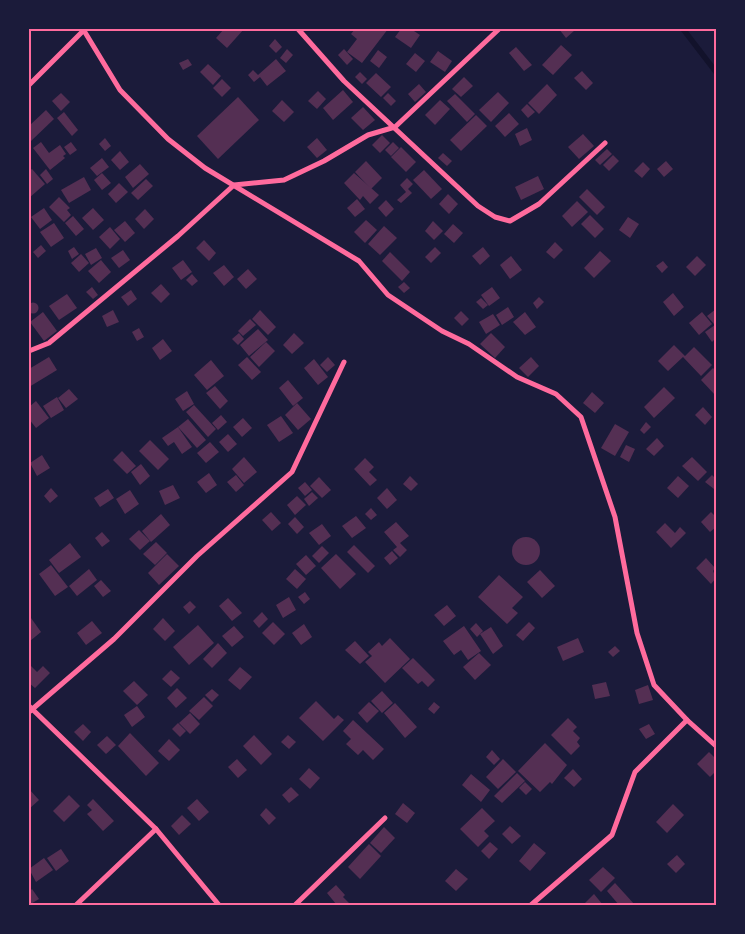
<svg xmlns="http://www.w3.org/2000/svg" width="745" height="934" viewBox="0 0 745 934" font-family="Jost,sans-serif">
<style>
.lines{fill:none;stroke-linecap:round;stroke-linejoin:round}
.stream{stroke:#12122b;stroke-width:5.5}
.building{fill:#542f53}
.minor{stroke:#ff6b9d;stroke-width:5}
.neatline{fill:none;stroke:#ff6b9d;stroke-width:2}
</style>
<rect width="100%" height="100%" fill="#1b1b3a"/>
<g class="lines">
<!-- stream -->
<polyline class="stream" points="683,29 716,72"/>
</g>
<!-- building -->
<g class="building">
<polygon points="224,29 244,29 227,48 216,38"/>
<polygon points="355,29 388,29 362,63 347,52 357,39 351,34"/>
<polygon points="401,29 411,29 420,35 411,48 395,37"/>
<polygon points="559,29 573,29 575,30 566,38"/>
<polygon points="275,39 282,47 276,53 269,46"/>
<polygon points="561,45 572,55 553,75 542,65"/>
<polygon points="516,47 532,65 524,71 509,53"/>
<polygon points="287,49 293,55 286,63 280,58"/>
<polygon points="344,49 353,59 347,65 338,55"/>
<polygon points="378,50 387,57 379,68 370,61"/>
<polygon points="438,51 452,61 445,72 430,62"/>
<polygon points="415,53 425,61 416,72 406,64"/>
<polygon points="188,59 192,65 183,70 179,63"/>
<polygon points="276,59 286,71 267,86 260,77 254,82 248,75 253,70 258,75"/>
<polygon points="208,64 221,76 213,85 200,72"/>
<polygon points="582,71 593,83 586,90 574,78"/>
<polygon points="360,72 367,79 362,84 355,77"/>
<polygon points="376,73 391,87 381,97 366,83"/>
<polygon points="464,77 473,86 461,97 452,89"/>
<polygon points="222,79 231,88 222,97 213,88"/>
<polygon points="419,84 426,92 415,102 408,94"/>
<polygon points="547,84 557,95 539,114 528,103"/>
<polygon points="343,90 353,102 333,120 323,108"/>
<polygon points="318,91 326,99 317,109 308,101"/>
<polygon points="498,92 509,103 491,122 479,110"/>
<polygon points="61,93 70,102 61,111 52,101"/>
<polygon points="388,93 396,101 391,106 383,98"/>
<polygon points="455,94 475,114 467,122 447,101"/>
<polygon points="238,97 259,120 218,159 197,136"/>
<polygon points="282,100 294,112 284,122 272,111"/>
<polygon points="440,100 450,109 435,125 425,115"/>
<polygon points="527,104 535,112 528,118 521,110"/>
<polygon points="363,107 375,120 363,130 351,118"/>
<polygon points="46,110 54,119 31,141 29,126"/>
<polygon points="64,112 78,130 72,136 57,118"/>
<polygon points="509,113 519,124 505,137 495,126"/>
<polygon points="476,115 487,126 461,151 450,140"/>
<polygon points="527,128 532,140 520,146 515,134"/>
<polygon points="583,134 594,146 579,159 568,147"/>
<polygon points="382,135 390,143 380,153 372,145"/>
<polygon points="105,138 111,146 105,151 99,144"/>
<polygon points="317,138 327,150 317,158 307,147"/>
<polygon points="41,142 49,153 60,145 66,154 63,156 65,158 50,170 33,148"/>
<polygon points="71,142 77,150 70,155 64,147"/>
<polygon points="393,142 399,148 391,156 385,150"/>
<polygon points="401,147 416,162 406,172 391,157"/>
<polygon points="607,149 612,154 600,165 595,160"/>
<polygon points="120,151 129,162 120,170 111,160"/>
<polygon points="443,153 452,161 447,166 438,158"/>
<polygon points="613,155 619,161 609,171 603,165"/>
<polygon points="102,158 109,167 97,176 90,168"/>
<polygon points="366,161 382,178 371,189 355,172"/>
<polygon points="666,161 673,169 664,177 657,169"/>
<polygon points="643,162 650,169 642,178 634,171"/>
<polygon points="140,164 149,174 133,188 125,177"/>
<polygon points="32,169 45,184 29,198 29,171"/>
<polygon points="46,169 53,179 47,184 40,175"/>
<polygon points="424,170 442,189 431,199 413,180"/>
<polygon points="102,173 111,183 102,190 94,180"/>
<polygon points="354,173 379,195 370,204 363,196 360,200 344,183"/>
<polygon points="538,176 544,189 521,200 515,187"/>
<polygon points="84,177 91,190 69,203 61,190"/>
<polygon points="407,178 413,184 408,189 412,193 401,203 397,200 406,192 400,185"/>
<polygon points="146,179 153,186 138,200 131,193"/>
<polygon points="119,183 128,192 116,203 108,194"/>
<polygon points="587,189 605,207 597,215 579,197"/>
<polygon points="448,194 458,204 449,214 439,204"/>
<polygon points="59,197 70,208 67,210 71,215 64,222 49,207"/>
<polygon points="357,199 365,209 355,217 347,208"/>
<polygon points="386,200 394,209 386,217 378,208"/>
<polygon points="577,201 588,212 572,227 562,216"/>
<polygon points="44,208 52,220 40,229 31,217"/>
<polygon points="93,208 104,220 93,230 82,218"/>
<polygon points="145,209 154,219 144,229 135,219"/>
<polygon points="590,215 604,229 595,238 581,224"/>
<polygon points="73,216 84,229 76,236 65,223"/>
<polygon points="628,217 639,224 630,238 619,230"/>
<polygon points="366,220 377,230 365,243 354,232"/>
<polygon points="125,221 135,233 125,242 114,230"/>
<polygon points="433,221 443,231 434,240 425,231"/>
<polygon points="54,223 64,238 51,247 40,232"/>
<polygon points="453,224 463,233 454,243 444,234"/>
<polygon points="384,226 397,238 380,255 368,244"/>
<polygon points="110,227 120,239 110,249 99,237"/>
<polygon points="204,240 216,253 209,261 196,248"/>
<polygon points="555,242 563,250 554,259 546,252"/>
<polygon points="41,245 46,251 38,258 33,252"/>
<polygon points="74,247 79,254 72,259 68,251"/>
<polygon points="435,247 441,253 431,263 425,257"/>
<polygon points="483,247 490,256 480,265 472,256"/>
<polygon points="96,248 102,258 91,265 85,254"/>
<polygon points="123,250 130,260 119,268 111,258"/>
<polygon points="600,251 611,261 594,278 584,268"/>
<polygon points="390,252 410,272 402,281 382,261"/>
<polygon points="81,254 89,263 79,272 71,263"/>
<polygon points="511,256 522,270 510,279 500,265"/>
<polygon points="697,256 706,265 695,276 686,267"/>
<polygon points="101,260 111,272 99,283 88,271"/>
<polygon points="183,260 192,272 181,280 172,268"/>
<polygon points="663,261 668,267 662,273 656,266"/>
<polygon points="224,265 234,277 224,286 213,273"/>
<polygon points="248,269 257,279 246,289 237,279"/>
<polygon points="192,274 198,281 192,286 186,280"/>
<polygon points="404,282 410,288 404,293 398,287"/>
<polygon points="161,284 170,294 161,303 151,293"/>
<polygon points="92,287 98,295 93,299 86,292"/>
<polygon points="492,287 500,298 489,306 481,295"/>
<polygon points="131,290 137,299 128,306 121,297"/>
<polygon points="673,293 684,307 674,316 663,302"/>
<polygon points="67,294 77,308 59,320 49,306"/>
<polygon points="539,297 544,302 537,309 533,303"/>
<polygon points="481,298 488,305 483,309 476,302"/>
<circle cx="33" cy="308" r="5.5"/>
<polygon points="508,307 514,317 502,325 496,315"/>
<polygon points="716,309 716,323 714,324 707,316"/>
<polygon points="113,310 119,322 107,327 102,316"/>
<polygon points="260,310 276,327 268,335 252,319"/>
<polygon points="461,311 469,319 462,326 454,318"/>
<polygon points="43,312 57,331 44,341 30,322"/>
<polygon points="525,312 536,327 525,335 513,322"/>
<polygon points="702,312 712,324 699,335 689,323"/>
<polygon points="493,314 500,325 486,334 479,322"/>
<polygon points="250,319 256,325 243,336 238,331"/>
<polygon points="715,325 716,338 712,342 705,332"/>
<polygon points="139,328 144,337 137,341 132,332"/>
<polygon points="258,329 268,340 249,356 240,345"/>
<polygon points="239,333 244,339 238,345 232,339"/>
<polygon points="294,333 304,343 292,354 283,345"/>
<polygon points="491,333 505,347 495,358 480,344"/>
<polygon points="163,339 172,351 160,360 152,348"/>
<polygon points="266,342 275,351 259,367 250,357"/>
<polygon points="674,345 685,356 694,347 712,365 701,376 683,357 668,371 658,361"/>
<polygon points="49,357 57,370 29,387 29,369"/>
<polygon points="247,357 261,372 252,380 238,365"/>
<polygon points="328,357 335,365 327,372 320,365"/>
<polygon points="531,357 539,366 528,377 519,368"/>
<polygon points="314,359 328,377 318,385 304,368"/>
<polygon points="211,360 224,376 207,390 194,375"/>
<polygon points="713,368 716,371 716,396 701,380"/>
<polygon points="288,380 303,398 293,406 279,388"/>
<polygon points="215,386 228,401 220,409 206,393"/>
<polygon points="664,387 675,398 654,418 644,407"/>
<polygon points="69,389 78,399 66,408 58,398"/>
<polygon points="187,391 194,404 183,411 175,399"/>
<polygon points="592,392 604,403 595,413 583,403"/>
<polygon points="57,397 64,410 51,418 43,406"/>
<polygon points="36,401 49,418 36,428 29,419 29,407"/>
<polygon points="297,403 311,419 298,430 285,415"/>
<polygon points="194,405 216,429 208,437 186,412"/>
<polygon points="703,407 712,417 705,425 695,415"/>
<polygon points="221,415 227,422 218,430 212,423"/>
<polygon points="281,416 293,433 279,442 267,425"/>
<polygon points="243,418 252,428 242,437 233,427"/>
<polygon points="188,419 206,440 197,448 178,427"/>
<polygon points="646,422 651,427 644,434 640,430"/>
<polygon points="615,424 629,432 615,456 601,448"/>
<polygon points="178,427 192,447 182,454 174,442 168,446 162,438"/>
<polygon points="228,434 237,444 228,452 219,442"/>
<polygon points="657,438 664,446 654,456 646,449"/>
<polygon points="150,440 169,459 158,470 139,451"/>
<polygon points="210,442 219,452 206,463 197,453"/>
<polygon points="626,445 635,449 629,462 620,457"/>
<polygon points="122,451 136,466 127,474 113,460"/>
<polygon points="42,455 50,468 37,476 30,463"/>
<polygon points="244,457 257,472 244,483 232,469"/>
<polygon points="692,457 707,472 698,481 682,466"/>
<polygon points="365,458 374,467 369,472 377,480 370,486 354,469"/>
<polygon points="141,464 150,476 140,485 131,472"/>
<polygon points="209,473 217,485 206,493 197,482"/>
<polygon points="236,475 244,485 236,492 227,482"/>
<polygon points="712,475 716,479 716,486 714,489 705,482"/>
<polygon points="410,476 418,484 411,491 403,484"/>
<polygon points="678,476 689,486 678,498 667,488"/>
<polygon points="319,477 331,490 322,498 310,486"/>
<polygon points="305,482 312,490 305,496 298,488"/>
<polygon points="173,485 180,498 165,505 159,491"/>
<polygon points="51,488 58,496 50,503 44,496"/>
<polygon points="387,488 397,500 387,509 377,498"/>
<polygon points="108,489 114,498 100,507 94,498"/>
<polygon points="130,490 139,504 125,514 116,499"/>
<polygon points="312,492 318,498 309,506 304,499"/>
<polygon points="297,496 306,505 295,515 287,505"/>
<polygon points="371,508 377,515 371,520 365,514"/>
<polygon points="271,512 281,523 272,531 262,520"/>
<polygon points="711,512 716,517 716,527 710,532 701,522"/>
<polygon points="161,514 170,525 151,542 142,531"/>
<polygon points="356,516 366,528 352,538 342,526"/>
<polygon points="295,517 304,527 297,534 288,524"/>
<polygon points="396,522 409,536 400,543 407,550 400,557 393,550 397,547 384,532"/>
<polygon points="665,523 675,533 680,527 686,533 671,548 656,532"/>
<polygon points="322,524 331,536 319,545 309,533"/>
<polygon points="139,530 150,541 140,550 129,539"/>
<polygon points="102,532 110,541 102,547 95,538"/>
<circle cx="526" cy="551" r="14"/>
<polygon points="156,542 167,553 155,565 143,554"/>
<polygon points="70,543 81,557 59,573 49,560"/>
<polygon points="354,545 375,566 368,573 347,552"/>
<polygon points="322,546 329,553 319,563 312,556"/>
<polygon points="392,551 398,558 390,565 384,558"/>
<polygon points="167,554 179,566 159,585 148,573"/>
<polygon points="336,554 356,574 340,589 321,568"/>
<polygon points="306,555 316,566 306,575 296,564"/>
<polygon points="706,558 715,568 713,571 716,578 711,584 696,568"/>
<polygon points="51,565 68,587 55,596 39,574"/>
<polygon points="89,569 97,580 77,596 69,586"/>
<polygon points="295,569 306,579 297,589 286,579"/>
<polygon points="540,570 555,586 542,598 527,582"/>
<polygon points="499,575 523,597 512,608 518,613 507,624 478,597"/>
<polygon points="101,580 111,591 103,597 94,586"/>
<polygon points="305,592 310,599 304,604 298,597"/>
<polygon points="289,597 296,610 283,618 276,605"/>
<polygon points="228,598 242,613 232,621 219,606"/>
<polygon points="190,601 196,607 189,614 183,607"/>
<polygon points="447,605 456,616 444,626 434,615"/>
<polygon points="262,612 268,619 259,628 253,621"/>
<polygon points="31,618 41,632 30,641 29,620"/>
<polygon points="163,618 175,631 165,641 153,629"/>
<polygon points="92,621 102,633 86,645 77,633"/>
<polygon points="273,622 285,634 274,645 262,633"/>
<polygon points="529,622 535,628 523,641 516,635"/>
<polygon points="476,623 483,631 477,637 470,629"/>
<polygon points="304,624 312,637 301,645 292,633"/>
<polygon points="198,625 214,643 189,665 173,647"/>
<polygon points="234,626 244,637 232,647 222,636"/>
<polygon points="464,626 481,651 468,660 461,650 454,655 443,641"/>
<polygon points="491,627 503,646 493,654 480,634"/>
<polygon points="390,638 410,659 385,683 365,662 372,656 368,652 379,642 382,646"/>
<polygon points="578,638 584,652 563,661 557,647"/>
<polygon points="355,641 369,656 360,664 345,650"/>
<polygon points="218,643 227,653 212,668 203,659"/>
<polygon points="615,646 620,651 613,657 608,652"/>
<polygon points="479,653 491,665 475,680 463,667"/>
<polygon points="413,658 435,680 428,687 422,681 418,684 402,668"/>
<polygon points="29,664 37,672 43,666 50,673 35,688 29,683"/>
<polygon points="240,667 252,677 240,690 228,680"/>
<polygon points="171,670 180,678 171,687 162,679"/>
<polygon points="134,681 148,695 137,705 123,691"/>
<polygon points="606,682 610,696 595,699 592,685"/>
<polygon points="648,685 653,700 639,704 635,690"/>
<polygon points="177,688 187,698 176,708 167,698"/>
<polygon points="212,689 219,695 212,702 205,695"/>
<polygon points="382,691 393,703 382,713 371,701"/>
<polygon points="204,697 213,706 199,720 189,711"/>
<polygon points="316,701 334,719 338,715 344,720 323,741 299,718"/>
<polygon points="369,702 379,711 367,723 358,713"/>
<polygon points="434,702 440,707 434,714 428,709"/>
<polygon points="395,703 417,727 405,738 384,713"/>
<polygon points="137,706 145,717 132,727 124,715"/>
<polygon points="190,713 200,724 190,734 179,723"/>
<polygon points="568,718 577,727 573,731 580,738 577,742 580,746 571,755 551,735"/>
<polygon points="353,720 384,749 373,760 363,750 358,755 346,744 351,739 343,731"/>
<polygon points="178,723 186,731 180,737 172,729"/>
<polygon points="83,724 91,732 83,741 74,732"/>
<polygon points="649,724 655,734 646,739 639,729"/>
<polygon points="130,733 159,763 146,776 118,746"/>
<polygon points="254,735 272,754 261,765 243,746"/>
<polygon points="288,735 296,742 289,749 281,742"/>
<polygon points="107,736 116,745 106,754 97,745"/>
<polygon points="169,739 180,750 169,761 158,751"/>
<polygon points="545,743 567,765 552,784 550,782 540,792 518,771"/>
<polygon points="492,750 500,759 494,765 486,757"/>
<polygon points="709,752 716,759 716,771 710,777 697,764"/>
<polygon points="237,759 247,770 238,778 228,767"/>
<polygon points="503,759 516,772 498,789 486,777"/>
<polygon points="309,768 320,778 310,789 299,779"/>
<polygon points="573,769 582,779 574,787 564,778"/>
<polygon points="517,773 525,781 502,803 494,796"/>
<polygon points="471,774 490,790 481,802 462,785"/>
<polygon points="525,782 532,789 526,795 519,788"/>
<polygon points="291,787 299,795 289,803 282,795"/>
<polygon points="29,789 39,800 29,809"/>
<polygon points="69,795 80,806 64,822 53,811"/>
<polygon points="93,799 114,821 103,831 87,814 92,810 87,805"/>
<polygon points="197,799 209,812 199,821 187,808"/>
<polygon points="403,803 415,813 407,823 395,814"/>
<polygon points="673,804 684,815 667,833 656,822"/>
<polygon points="266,808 276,818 269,825 260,815"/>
<polygon points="482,808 495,821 484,831 489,836 478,847 460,829"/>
<polygon points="182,815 191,824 179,835 171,826"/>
<polygon points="510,826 521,836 512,844 502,834"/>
<polygon points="384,827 395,838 381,853 370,843"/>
<polygon points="490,842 498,849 489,859 481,851"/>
<polygon points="534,843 546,853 530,871 519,861"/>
<polygon points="369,844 381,856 360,879 348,867"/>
<polygon points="61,849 69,861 56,871 47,858"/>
<polygon points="677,855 685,864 676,873 667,864"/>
<polygon points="44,858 53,870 36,882 29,869"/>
<polygon points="603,867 615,878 601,892 589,880"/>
<polygon points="456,869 468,879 456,891 445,881"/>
<polygon points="615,883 635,905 619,905 607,891"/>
<polygon points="336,885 345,895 343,897 351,905 334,905 336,904 327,893"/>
<polygon points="32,889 39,899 29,905 29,892"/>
<polygon points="594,894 603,905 583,905"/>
</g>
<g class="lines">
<!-- minor -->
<g class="minor">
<polyline points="83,29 120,90 168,139 205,168 359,261 388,295 442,331 469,344 517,377 556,394 581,417 615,517 637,633 654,685 687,720 716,746"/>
<polyline points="298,29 344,81 478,206 495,217 510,221 539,204 605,143"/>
<polyline points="29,85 85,29"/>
<polyline points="29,351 49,343 178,236 234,185 284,180 324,161 368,135 395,127 499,29"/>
<polyline points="29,706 156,829 76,905"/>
<polyline points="29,712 114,639 197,556 292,472 344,362"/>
<polyline points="156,829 219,905"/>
<polyline points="295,905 385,818"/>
<polyline points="531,905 612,835 635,772 687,720"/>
</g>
</g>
<!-- border -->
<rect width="745" height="934" fill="none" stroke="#1b1b3a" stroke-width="60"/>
<rect x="30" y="30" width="685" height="874" class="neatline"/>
</svg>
